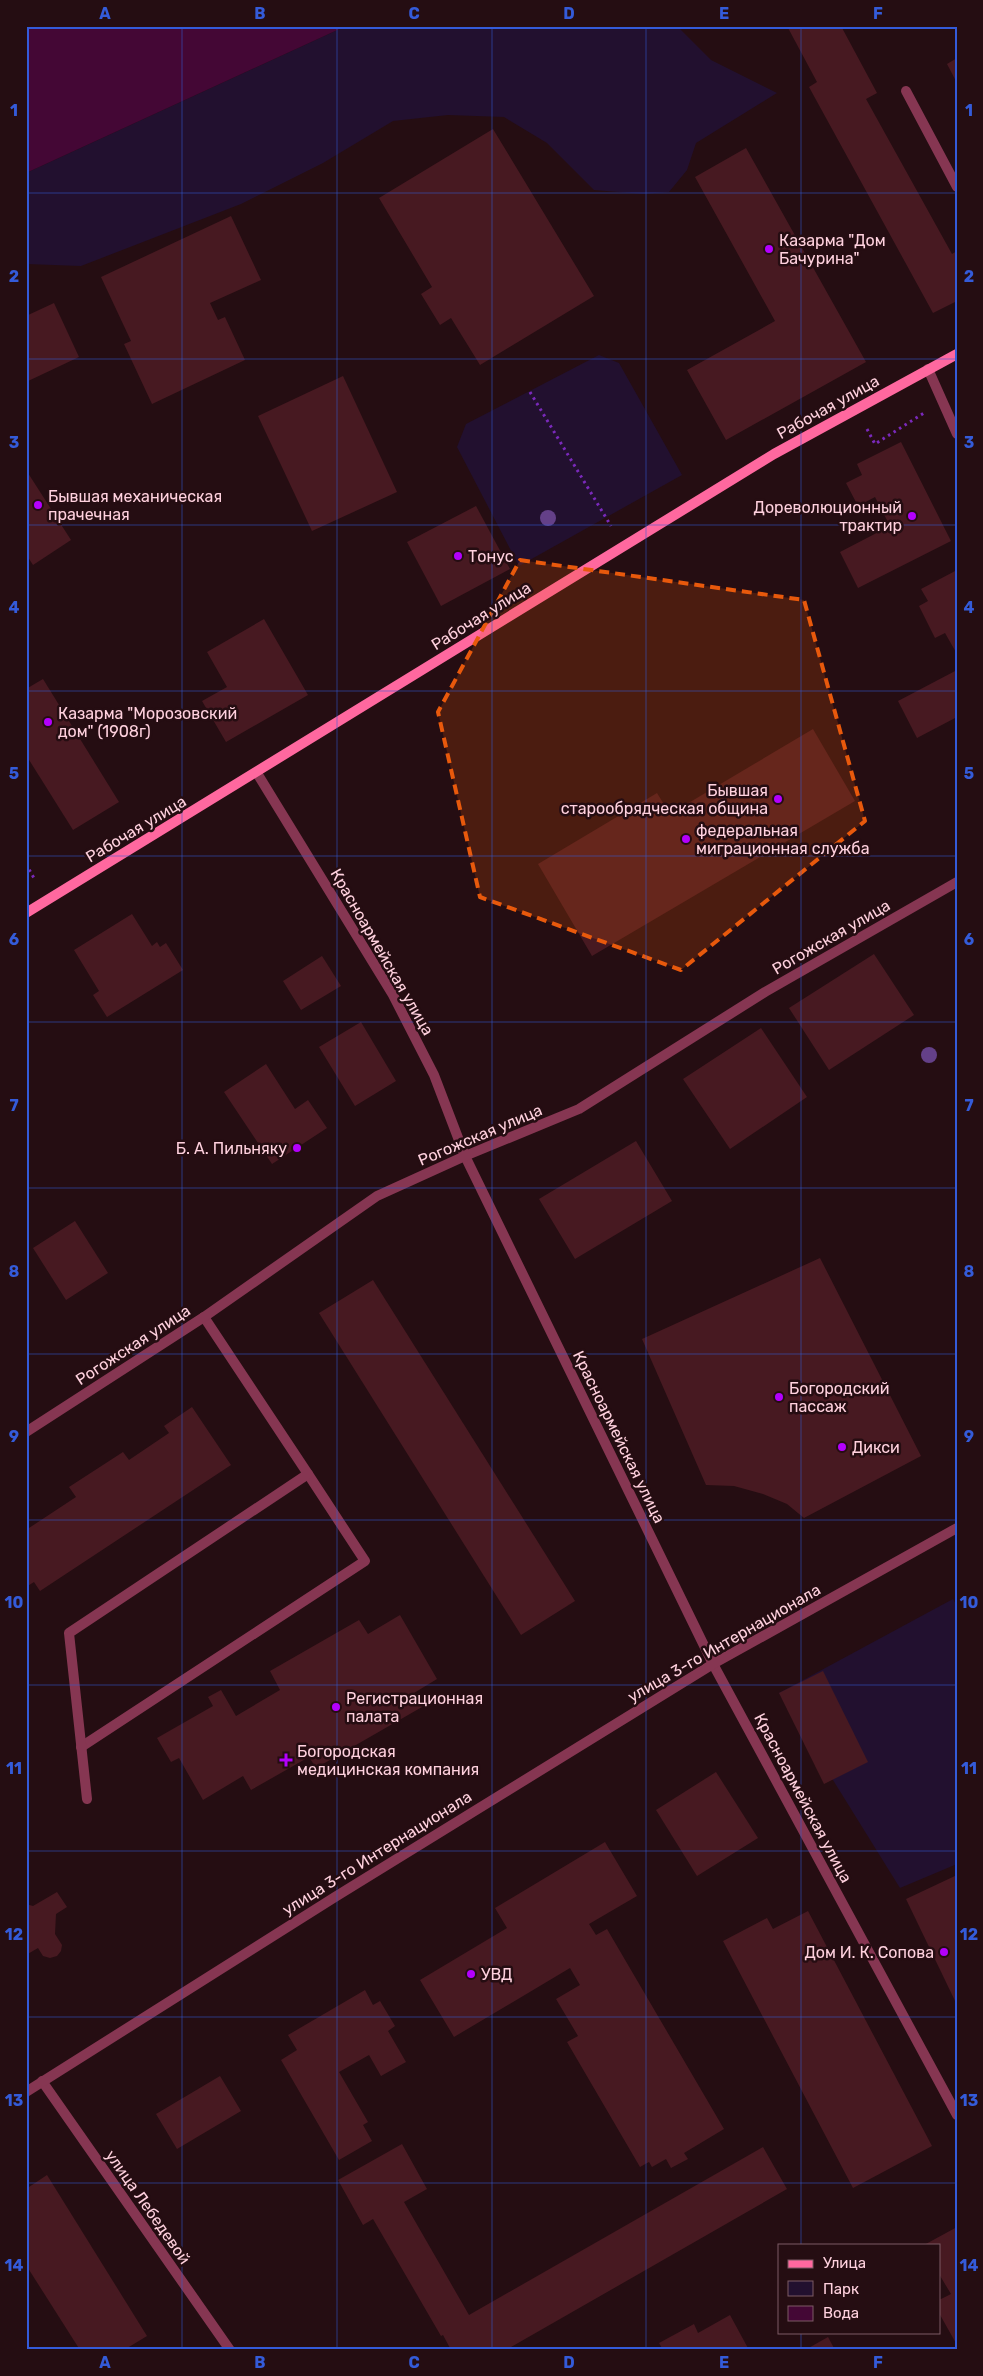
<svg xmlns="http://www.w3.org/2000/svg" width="983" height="2376" viewBox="0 0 983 2376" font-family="Rubik,sans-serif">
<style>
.green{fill:#22102f}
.water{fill:#440735}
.building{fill:#471921}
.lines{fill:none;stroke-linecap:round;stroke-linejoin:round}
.path{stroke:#7a29bb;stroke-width:3;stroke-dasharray:2.5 4;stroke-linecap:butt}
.lane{stroke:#863652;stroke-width:10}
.street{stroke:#863652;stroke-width:10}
.secondary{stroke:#ff689f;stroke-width:10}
.tree{fill:#644088}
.marked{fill:#e8590c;fill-opacity:0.2;stroke:#e8590c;stroke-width:4;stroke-dasharray:10 6;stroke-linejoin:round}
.grid{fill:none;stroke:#345bd9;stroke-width:1;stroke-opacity:0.55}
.poi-dot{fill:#b400fc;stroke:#250d12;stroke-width:2}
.labels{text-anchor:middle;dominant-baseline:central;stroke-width:5;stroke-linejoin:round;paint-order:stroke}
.poi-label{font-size:16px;fill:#ffd1de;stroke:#250d12;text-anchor:start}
.street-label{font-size:16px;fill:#ffd1de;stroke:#250d12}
.neatline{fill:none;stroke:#345bd9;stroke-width:2}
.grid-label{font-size:16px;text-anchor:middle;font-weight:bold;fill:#345bd9}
</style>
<rect width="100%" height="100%" fill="#250d12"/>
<!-- green -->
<g class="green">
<polygon points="346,26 677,26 711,60 777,93 696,143 687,170 669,192 643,194 594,190 547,143 504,117 448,115 393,121 323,163 241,204 81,266 26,264 26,173"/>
<polygon points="599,355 619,363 682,475 519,566 457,447 466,424"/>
<polygon points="953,1599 957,1606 957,1864 900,1888 779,1693"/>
</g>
<!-- water -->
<polygon class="water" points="26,26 346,26 26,173"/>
<!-- building -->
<g class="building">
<polygon points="787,26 841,26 877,93 866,99 952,254 957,251 957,301 933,313 809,87 817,82"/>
<polygon points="957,58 957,83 947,64"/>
<polygon points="493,129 594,296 480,365 451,318 440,325 421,294 432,287 379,198"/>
<polygon points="746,148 866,362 726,440 687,370 775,321 695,177"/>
<polygon points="231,216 261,280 210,303 218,320 225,317 245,360 152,404 124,344 131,341 101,277"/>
<polygon points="54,303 79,357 26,382 26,316"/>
<polygon points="343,376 397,492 312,531 258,416"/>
<polygon points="901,442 951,541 858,588 840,552 890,526 875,497 858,506 846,483 862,475 857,464"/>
<polygon points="26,470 71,540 33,565 26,554"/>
<polygon points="476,506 510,569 441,606 407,542"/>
<polygon points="957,570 957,654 945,633 935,638 919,606 928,601 921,589"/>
<polygon points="264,619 308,695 226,742 202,701 227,687 207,652"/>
<polygon points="957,670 957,717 917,738 898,701"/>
<polygon points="43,679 119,802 73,830 26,755 26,689"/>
<polygon points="813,729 855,801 592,956 538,864 657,793 670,814"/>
<polygon points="132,914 152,946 157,942 160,947 166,943 183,970 107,1017 93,995 99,991 74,950"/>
<polygon points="874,954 914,1015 829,1070 789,1008"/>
<polygon points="322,956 341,986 301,1010 283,981"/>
<polygon points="361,1022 396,1081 355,1106 319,1047"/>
<polygon points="761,1028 807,1097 730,1149 683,1079"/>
<polygon points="266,1064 295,1109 308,1100 327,1128 272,1164 224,1092"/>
<polygon points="636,1141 672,1201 575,1259 539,1199"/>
<polygon points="75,1221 108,1273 66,1300 33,1248"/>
<polygon points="820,1258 921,1456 804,1518 787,1504 763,1494 734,1486 706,1485 642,1339"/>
<polygon points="373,1280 575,1601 521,1635 319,1313"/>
<polygon points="192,1407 231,1465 40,1591 34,1582 26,1587 26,1523 29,1528 76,1497 69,1487 123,1452 129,1460 169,1433 164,1426"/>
<polygon points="400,1615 437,1679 414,1693 422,1707 316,1768 309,1757 251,1790 243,1776 203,1800 179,1758 171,1762 157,1738 213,1706 208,1697 221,1690 236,1716 280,1690 270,1671 359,1620 368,1634"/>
<polygon points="823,1671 868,1762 824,1784 779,1693"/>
<polygon points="716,1772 758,1838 697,1876 656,1810"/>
<polygon points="605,1842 637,1896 589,1924 596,1935 607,1929 724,2129 684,2153 688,2159 671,2168 666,2159 652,2167 649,2162 640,2167 567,2042 578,2036 556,1999 580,1985 570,1968 454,2037 420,1980 507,1928 495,1908"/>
<polygon points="957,1875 957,2005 906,1899"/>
<polygon points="57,1892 67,1907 56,1914 55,1934 62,1945 61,1951 57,1956 50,1958 43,1956 38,1948 26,1955 26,1904 33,1906"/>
<polygon points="808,1911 932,2146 853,2188 723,1941 767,1918 773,1929"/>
<polygon points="365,1990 373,2005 380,2001 395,2026 388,2031 406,2062 381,2076 369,2055 339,2072 368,2122 363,2125 372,2141 339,2160 281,2060 297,2050 288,2035"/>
<polygon points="220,2076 241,2111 177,2149 156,2114"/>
<polygon points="402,2144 427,2189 404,2202 469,2315 763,2147 787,2189 506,2350 451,2350 443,2335 441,2336 373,2219 363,2225 338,2180"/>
<polygon points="47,2175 147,2336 124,2350 80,2350 26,2265 26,2189"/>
<polygon points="957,2227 957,2345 939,2313 939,2300 951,2294 939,2274 939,2245 924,2245"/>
<polygon points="730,2315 749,2350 663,2350 659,2343 694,2324 698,2333"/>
<polygon points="828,2337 835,2350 805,2350"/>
</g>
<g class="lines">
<!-- path -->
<g class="path">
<polyline points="530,392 611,526"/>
<polyline points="867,429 875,444 924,413"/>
<polyline points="26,864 35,880"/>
</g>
<!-- lane -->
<g class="lane">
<polyline points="906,91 957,187"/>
<polyline points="81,1747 365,1561 308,1474"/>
<polyline points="87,1799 69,1633 308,1474 204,1317"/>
</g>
<!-- street -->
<g class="street">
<polyline points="928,369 957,434"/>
<polyline points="257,773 393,995 434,1075 465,1156 713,1664 957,2115"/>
<polyline points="26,1432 204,1317 377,1196 465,1156 579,1109 765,992 957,882"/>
<polyline points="42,2081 230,2350"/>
<polyline points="26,2092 335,1897 713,1664 957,1528"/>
</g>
<!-- secondary -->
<polyline class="secondary" points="26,913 774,454 957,354"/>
</g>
<!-- trees -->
<g class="tree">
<circle cx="548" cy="518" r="8"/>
<circle cx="929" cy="1055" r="8"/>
</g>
<!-- marked area -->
<path class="marked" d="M520,560L804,600L865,821L681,970L480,897L438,712Z"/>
<!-- grid -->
<path class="grid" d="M182,26V2350M337,26V2350M492,26V2350M646,26V2350M801,26V2245M26,193H957M26,359H957M26,525H957M26,691H957M26,856H957M26,1022H957M26,1188H957M26,1354H957M26,1520H957M26,1685H957M26,1851H957M26,2017H957M26,2183H957M801,2332V2350"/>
<!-- markers -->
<g class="poi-dot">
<circle cx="769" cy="249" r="5"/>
<circle cx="38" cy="505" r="5"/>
<circle cx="912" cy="516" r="5"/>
<circle cx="458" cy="556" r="5"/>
<circle cx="48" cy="722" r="5"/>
<circle cx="778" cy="799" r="5"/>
<circle cx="686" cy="839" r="5"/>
<circle cx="297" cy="1148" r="5"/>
<circle cx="779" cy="1397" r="5"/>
<circle cx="842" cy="1447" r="5"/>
<circle cx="336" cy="1707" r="5"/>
<path d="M283.5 1752.5h5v5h5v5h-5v5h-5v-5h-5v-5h5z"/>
<circle cx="944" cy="1952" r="5"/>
<circle cx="471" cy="1974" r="5"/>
</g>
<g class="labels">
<!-- poi labels -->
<g class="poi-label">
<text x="779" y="240">Казарма "Дом<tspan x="779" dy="18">Бачурина"</tspan></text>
<text x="48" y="496">Бывшая механическая<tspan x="48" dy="18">прачечная</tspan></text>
<text x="902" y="507" text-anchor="end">Дореволюционный<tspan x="902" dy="18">трактир</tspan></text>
<text x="468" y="556">Тонус</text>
<text x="58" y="713">Казарма "Морозовский<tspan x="58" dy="18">дом" (1908г)</tspan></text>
<text x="768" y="790" text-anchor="end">Бывшая<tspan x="768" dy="18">старообрядческая община</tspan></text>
<text x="696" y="830">федеральная<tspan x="696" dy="18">миграционная служба</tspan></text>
<text x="287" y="1148" text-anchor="end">Б. А. Пильняку</text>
<text x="789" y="1388">Богородский<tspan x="789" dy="18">пассаж</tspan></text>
<text x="852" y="1447">Дикси</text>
<text x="346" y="1698">Регистрационная<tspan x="346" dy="18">палата</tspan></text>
<text x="297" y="1751">Богородская<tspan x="297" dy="18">медицинская компания</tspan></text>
<text x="934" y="1952" text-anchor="end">Дом И. К. Сопова</text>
<text x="481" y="1974">УВД</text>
</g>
<!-- street labels -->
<g class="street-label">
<text transform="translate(828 407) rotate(-29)">Рабочая улица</text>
<text transform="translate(481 616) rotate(-32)">Рабочая улица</text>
<text transform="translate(136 829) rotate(-31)">Рабочая улица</text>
<text transform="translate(831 937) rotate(-30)">Рогожская улица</text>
<text transform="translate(382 952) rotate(60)">Красноармейская улица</text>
<text transform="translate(480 1135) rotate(-23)">Рогожская улица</text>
<text transform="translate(133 1345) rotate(-33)">Рогожская улица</text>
<text transform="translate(619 1437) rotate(64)">Красноармейская улица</text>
<text transform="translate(724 1643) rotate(-30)">улица 3-го Интернационала</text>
<text transform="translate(803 1798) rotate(62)">Красноармейская улица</text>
<text transform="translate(377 1853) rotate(-32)">улица 3-го Интернационала</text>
<text transform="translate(148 2207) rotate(55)">улица Лебедевой</text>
</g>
</g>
<!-- border -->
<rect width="983" height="2376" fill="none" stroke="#250d12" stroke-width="55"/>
<!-- legend -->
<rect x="778" y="2244" width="162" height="90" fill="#250d12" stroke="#7c5b64"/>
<rect x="788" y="2260" width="25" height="8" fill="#ff689f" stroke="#7c5b64"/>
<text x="823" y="2268" font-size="15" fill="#ffd1de">Улица</text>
<rect x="788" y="2281" width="25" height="15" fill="#22102f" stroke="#7c5b64"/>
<text x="823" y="2294" font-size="15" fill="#ffd1de">Парк</text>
<rect x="788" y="2306" width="25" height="15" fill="#440735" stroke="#7c5b64"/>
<text x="823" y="2318" font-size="15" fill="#ffd1de">Вода</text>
<rect x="28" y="28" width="928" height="2320" class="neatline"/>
<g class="grid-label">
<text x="105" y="19">A</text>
<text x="260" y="19">B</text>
<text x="414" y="19">C</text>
<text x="569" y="19">D</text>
<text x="724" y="19">E</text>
<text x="878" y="19">F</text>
<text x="14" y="116">1</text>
<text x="969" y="116">1</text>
<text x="14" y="282">2</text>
<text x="969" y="282">2</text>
<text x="14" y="448">3</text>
<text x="969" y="448">3</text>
<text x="14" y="613">4</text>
<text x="969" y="613">4</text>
<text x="14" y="779">5</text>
<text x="969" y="779">5</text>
<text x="14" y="945">6</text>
<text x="969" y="945">6</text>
<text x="14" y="1111">7</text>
<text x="969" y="1111">7</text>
<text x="14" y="1277">8</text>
<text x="969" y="1277">8</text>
<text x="14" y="1442">9</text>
<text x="969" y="1442">9</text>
<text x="14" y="1608">10</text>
<text x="969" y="1608">10</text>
<text x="14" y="1774">11</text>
<text x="969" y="1774">11</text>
<text x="14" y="1940">12</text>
<text x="969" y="1940">12</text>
<text x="14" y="2106">13</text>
<text x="969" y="2106">13</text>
<text x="14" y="2271">14</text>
<text x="969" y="2271">14</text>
<text x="105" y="2368">A</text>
<text x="260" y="2368">B</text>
<text x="414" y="2368">C</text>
<text x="569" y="2368">D</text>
<text x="724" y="2368">E</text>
<text x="878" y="2368">F</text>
</g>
</svg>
